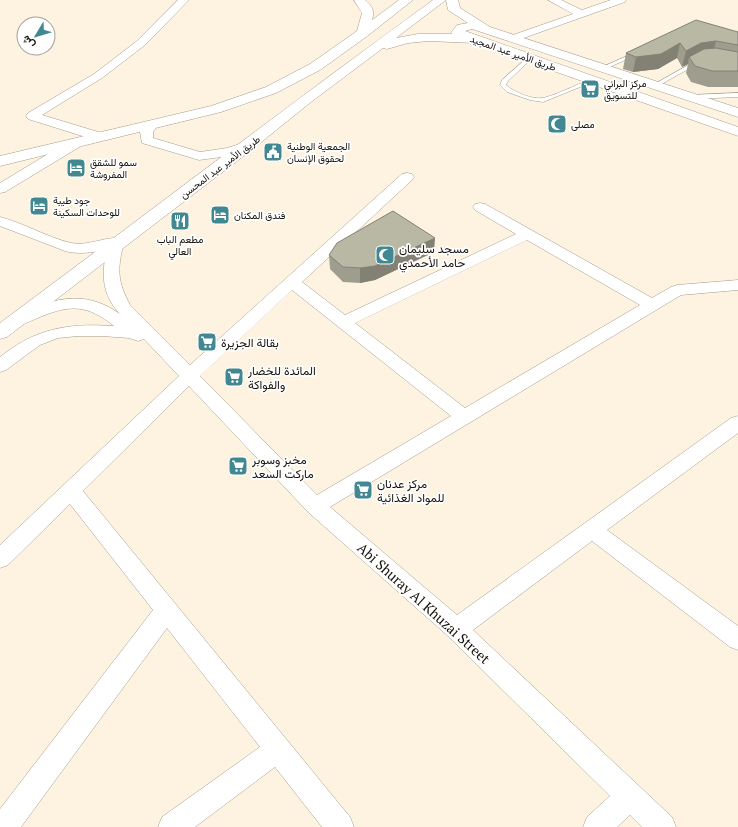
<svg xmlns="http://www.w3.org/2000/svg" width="738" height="827" viewBox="0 0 738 827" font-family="'PT Serif',Vazirmatn,serif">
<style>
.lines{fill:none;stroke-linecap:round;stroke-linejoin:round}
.lane-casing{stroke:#a59b8a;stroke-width:1}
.street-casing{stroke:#a59b8a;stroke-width:1}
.secondary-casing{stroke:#a59b8a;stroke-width:1}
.lane{fill:#fff;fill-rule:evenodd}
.street{fill:#fff;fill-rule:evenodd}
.secondary{fill:#fff;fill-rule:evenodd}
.wall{fill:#9f9e8e}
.shaded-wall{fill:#828174}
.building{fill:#b9b8a5;stroke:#828174}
.labels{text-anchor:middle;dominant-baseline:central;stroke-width:3.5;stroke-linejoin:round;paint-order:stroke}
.far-street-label{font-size:10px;fill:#17130d;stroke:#fff}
.far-poi-label{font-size:10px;fill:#17130d;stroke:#fff;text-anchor:start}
.poi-label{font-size:12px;fill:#17130d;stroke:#fff;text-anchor:start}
.near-street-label{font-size:14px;fill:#17130d;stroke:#fff}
</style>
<rect width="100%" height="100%" fill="#fef3e1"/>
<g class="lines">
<!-- lane casing -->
<g class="lane-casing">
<g id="lane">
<polygon points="634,53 639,54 605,69 600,68"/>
<path d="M528,57L530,58V60L508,81L506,85C514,92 532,100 543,98C559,94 575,85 590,80L595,81L543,102L530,100L507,92L500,85L502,80Z"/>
<polygon points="699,59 701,60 701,62 658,86 653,85"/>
<polygon points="738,93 738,97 691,99 688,97 691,95"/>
</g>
</g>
<!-- street casing -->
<g class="street-casing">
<g id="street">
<polygon points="178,0 189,0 145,45 102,78 42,115 105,134 107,137 105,140 95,140 28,119 26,116 28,113 94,74 137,41"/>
<polygon points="548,0 561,0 582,10 611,0 626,0 625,2 518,40 510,40 509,38 510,36 573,14"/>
<polygon points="152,121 157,122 158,125 153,132 153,138 200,152 227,148 249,141 254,142 256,145 254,148 229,156 199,160 142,143 140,132 147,122"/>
<polygon points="76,139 81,140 83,143 81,146 5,192 0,193 0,183 71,140"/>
<path d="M407,173L412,174L414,177L412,180L302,282L345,315L516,234L475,210L473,207L475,204L480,203L485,204L652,298L671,287L677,285L738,280V290L681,295L330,507L457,615L731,418L738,416V433L607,530L738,626V650L730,647L592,541L473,630L672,817L676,827H642L630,815L617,827H583L587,817L610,796L448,636L308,512L189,386L83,491L350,817L354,827H322L275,767L195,827H158L162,817L260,747L167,628L21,827H0V809L153,610L70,504L8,565L0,568V545L179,376L144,339L138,341L129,338L102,336H78L58,338L40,345L6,370L0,372V357C36,328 69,323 114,326C88,305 71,304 40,317C32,320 25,324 17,326L11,325L9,321L11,317C50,300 82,287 120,314C102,295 101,274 107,250C93,252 78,255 65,251L0,226V217C24,223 46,237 71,243C89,247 109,234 126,239L129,242L126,245L123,246C117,271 118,282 130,305L190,365L402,174ZM527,240L640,305L465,408L355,323ZM292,290L451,416L317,495L200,376Z"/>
</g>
</g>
<!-- secondary casing -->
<g class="secondary-casing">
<g id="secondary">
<path d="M354,0H365C372,6 375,10 372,20L399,0H413L366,37L320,70L276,93L221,112L0,166V156L211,106L266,87L310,64L357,31L362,13Z"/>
<path d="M433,0H446L396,38L418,34H452L451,33L457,25L468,23L448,10L446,0H458L460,8L490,27L738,108V117L472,29L465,31L738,127V136L474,43L429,41L408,43L387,49L383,48L311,102L254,148L7,337L0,339V323C144,216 287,106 433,0Z"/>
</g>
</g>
<!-- lane -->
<use href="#lane" class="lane"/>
<!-- street -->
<use href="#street" class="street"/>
<!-- secondary -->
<use href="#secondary" class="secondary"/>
</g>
<!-- wall -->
<g class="wall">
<polygon points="738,32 738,87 708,87 691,82 686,73 688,64 682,67 677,58 658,69 633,72 623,69 626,53"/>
<polygon points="434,252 375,280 360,283 343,282 330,269 329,255"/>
</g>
<!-- shaded-wall -->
<g class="shaded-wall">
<polygon points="716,41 712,57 689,57 688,64 682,67 686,51 701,43"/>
<polygon points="680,43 677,58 658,69 633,72 636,57"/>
<polygon points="435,238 434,252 375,280 360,283 360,268"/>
</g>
<!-- building -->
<g class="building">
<polygon points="696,20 738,32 738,45 716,41 701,43 686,51 680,43 661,54 636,57 626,53"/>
<polygon points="716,48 738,52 738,71 712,71 695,66 689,57 704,49"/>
<polygon points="393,211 435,238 375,266 360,268 343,267 329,255 337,243"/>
</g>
<!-- icons -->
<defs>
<g id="supermarket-square" transform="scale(1)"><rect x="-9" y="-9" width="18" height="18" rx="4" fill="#428892" stroke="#fff"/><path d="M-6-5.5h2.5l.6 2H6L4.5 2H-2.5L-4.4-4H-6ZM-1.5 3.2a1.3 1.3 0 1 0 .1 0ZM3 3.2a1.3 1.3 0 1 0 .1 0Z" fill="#fff"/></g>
<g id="mosque-square" transform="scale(1)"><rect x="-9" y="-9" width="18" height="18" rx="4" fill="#428892" stroke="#fff"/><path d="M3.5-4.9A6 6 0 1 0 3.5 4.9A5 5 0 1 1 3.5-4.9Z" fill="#fff"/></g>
<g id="civic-square" transform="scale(1)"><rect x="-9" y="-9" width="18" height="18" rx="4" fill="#428892" stroke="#fff"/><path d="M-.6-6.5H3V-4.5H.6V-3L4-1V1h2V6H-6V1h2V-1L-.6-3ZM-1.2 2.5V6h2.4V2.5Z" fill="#fff"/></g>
<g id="hotel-square" transform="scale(1)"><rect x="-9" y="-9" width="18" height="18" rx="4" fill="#428892" stroke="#fff"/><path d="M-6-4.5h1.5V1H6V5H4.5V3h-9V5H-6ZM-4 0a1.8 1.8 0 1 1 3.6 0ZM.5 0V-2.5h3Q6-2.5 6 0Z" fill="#fff"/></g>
<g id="restaurant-square" transform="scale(1)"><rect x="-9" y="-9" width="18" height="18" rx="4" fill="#428892" stroke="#fff"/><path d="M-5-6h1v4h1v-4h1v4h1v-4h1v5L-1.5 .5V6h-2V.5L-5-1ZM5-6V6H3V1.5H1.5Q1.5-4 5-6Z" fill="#fff"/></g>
</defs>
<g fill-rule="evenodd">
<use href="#supermarket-square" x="590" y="89"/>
<use href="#mosque-square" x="557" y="124"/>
<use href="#civic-square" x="273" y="152"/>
<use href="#hotel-square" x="76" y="168"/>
<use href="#hotel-square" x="39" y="206"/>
<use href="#hotel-square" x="220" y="215"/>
<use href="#restaurant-square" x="180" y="221"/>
<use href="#mosque-square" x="385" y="255"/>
<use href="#supermarket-square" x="207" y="342"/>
<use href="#supermarket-square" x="234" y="377"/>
<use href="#supermarket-square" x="238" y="466"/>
<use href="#supermarket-square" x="363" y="490"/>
</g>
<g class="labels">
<!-- far-street labels -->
<g class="far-street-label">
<text transform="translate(513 53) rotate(19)">طريق الأمير عبد المجيد</text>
<text transform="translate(220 167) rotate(-37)">طريق الأمير عبد المحسن</text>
</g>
<!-- far-poi labels -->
<g class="far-poi-label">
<text x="604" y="83">مركز البراني<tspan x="604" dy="12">للتسويق</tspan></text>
<text x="571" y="124">مصلى</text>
<text x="287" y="146">الجمعية الوطنية<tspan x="287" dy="12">لحقوق الإنسان</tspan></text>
<text x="90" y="162">سمو للشقق<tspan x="90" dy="12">المفروشة</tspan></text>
<text x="53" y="200">جود طيبة<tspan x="53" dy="12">للوحدات السكينة</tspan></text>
<text x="234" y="215">فندق المكنان</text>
<text x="180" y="239" text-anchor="middle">مطعم الباب<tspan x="180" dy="12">العالي</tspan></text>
</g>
<!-- poi labels -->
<g class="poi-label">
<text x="399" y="248">مسجد سليمان<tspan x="399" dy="14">حامد الأحمدي</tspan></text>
<text x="221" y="342">بقالة الجزيرة</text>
<text x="248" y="370">المائدة للخضار<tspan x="248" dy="14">والفواكة</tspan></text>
<text x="252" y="459">مخبز وسوبر<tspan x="252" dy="14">ماركت السعد</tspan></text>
<text x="377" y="483">مركز عدنان<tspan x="377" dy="14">للمواد الغذائية</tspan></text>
</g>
<!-- near-street labels -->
<g class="near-street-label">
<text transform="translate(424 603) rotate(42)">Abi Shuray Al Khuzai Street</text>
</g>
</g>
<!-- north arrow -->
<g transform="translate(36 36) rotate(232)"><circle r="19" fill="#ffffff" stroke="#a2a19e"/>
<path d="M0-3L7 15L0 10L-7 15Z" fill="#428892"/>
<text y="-6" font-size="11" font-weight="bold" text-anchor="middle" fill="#17130d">ش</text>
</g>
</svg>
